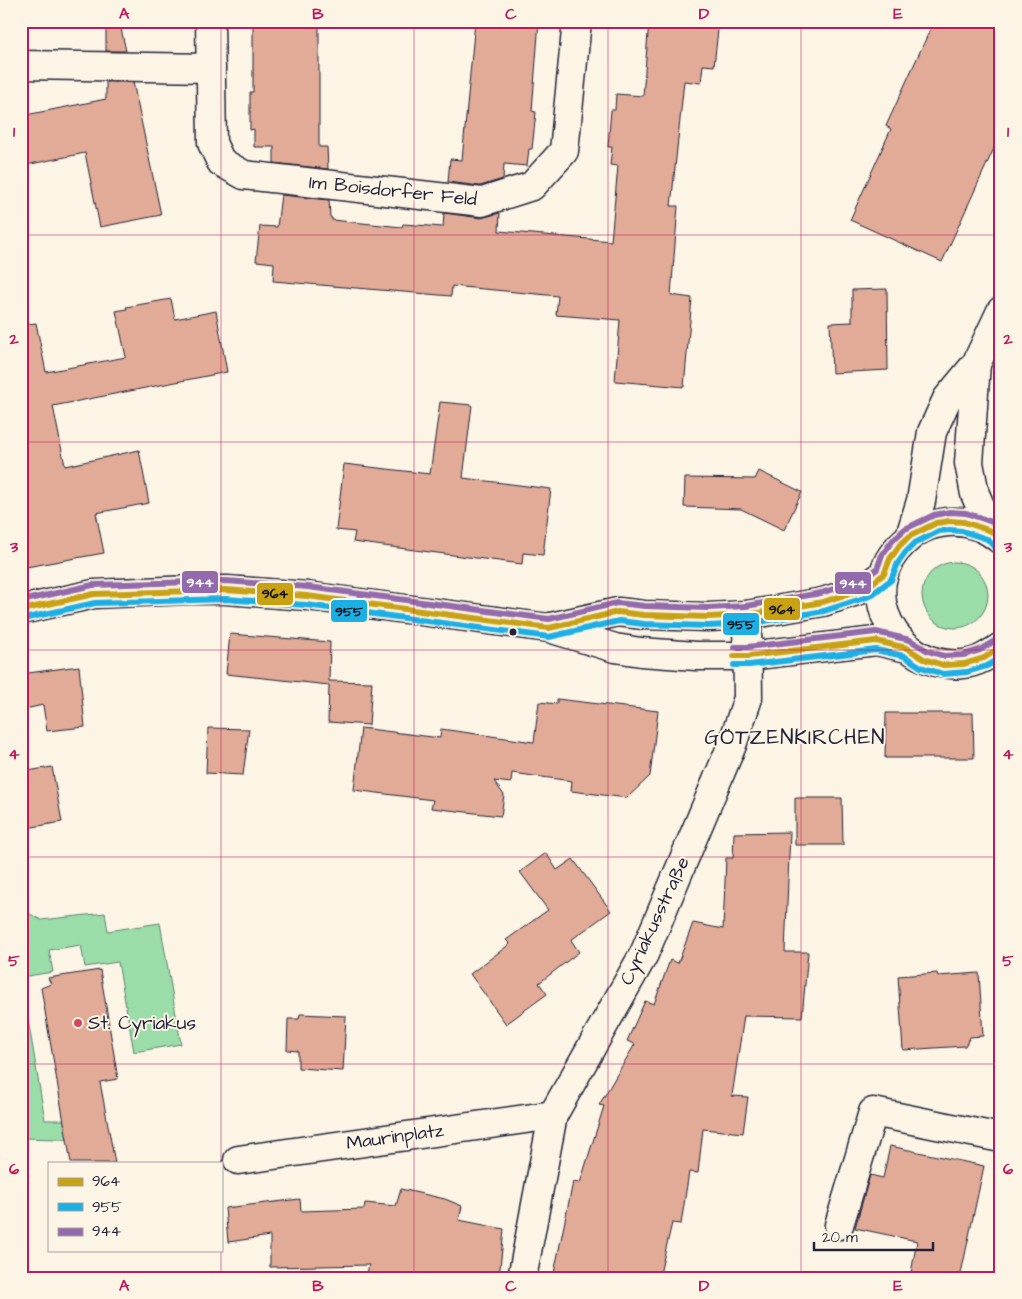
<svg xmlns="http://www.w3.org/2000/svg" width="1022" height="1299" viewBox="0 0 1022 1299" font-family="'Architects Daughter',sans-serif">
<style>
.green{fill:#9adda9;stroke:#5e8072}
.building{fill:#e1ab97;stroke:#22223b}
.lines{fill:none;stroke-linecap:round;stroke-linejoin:round}
.minor-casing{stroke:#22223b;stroke-width:31}
.secondary-casing{stroke:#22223b;stroke-width:31}
.minor{stroke:#fcf5e5;stroke-width:28}
.secondary{stroke:#fcf5e5;stroke-width:28}
.bus-1-casing{stroke:#fcf5e5;stroke-width:10}
.bus-2-casing{stroke:#fcf5e5;stroke-width:10}
.bus-3-casing{stroke:#fcf5e5;stroke-width:10}
.bus-1{stroke:#c8a213;stroke-width:6}
.bus-2{stroke:#1cafe6;stroke-width:6}
.bus-3{stroke:#936aab;stroke-width:6}
.grid{fill:none;stroke:#c2185b;stroke-width:1;stroke-opacity:0.55}
.bus-dot{fill:#22223b;stroke:#fcf5e5;stroke-width:2}
.poi-dot{fill:#d1495b;stroke:#fcf5e5;stroke-width:2}
.labels{text-anchor:middle;dominant-baseline:central;stroke-width:4;stroke-linejoin:round;paint-order:stroke}
.street-label{font-size:19px;fill:#22223b;stroke:#fcf5e5}
.poi-label{font-size:19px;fill:#22223b;stroke:#fcf5e5;text-anchor:start}
.quarter-label{font-size:21px;letter-spacing:1px;fill:#22223b;stroke:#fcf5e5}
.line-badge{stroke:#fcf5e5;stroke-width:2}
.badge-label{font-size:14px;text-anchor:middle;font-weight:bold;fill:#fff}
.pale-badge-label{font-size:14px;text-anchor:middle;font-weight:bold;fill:#111}
.neatline{fill:none;stroke:#c2185b;stroke-width:2}
.grid-label{font-size:16px;text-anchor:middle;font-weight:bold;fill:#c2185b}
</style>
<rect width="100%" height="100%" fill="#fcf5e5"/>
<filter id="ink" filterUnits="userSpaceOnUse"><feTurbulence type="fractalNoise" baseFrequency=".02" numOctaves="2"/><feDisplacementMap in="SourceGraphic" scale="10" xChannelSelector="R" yChannelSelector="G"/><feConvolveMatrix kernelMatrix="1 2 1 2 8 2 1 2 1" color-interpolation-filters="sRGB"/></filter>
<g filter="url(#ink)">
<!-- green -->
<g class="green">
<circle cx="955" cy="595" r="33"/>
<polygon points="21,909 41,920 105,913 108,931 160,923 181,1044 134,1052 118,962 85,967 81,945 49,950 53,972 21,977"/>
<polygon points="21,978 45,1120 92,1120 93,1140 21,1138"/>
</g>
<!-- building -->
<g class="building">
<polygon points="253,21 319,21 319,147 327,147 328,169 274,163 274,147 254,147 254,129 250,130 250,92 253,92"/>
<polygon points="475,21 539,21 532,111 536,112 532,149 529,149 527,166 504,164 503,179 480,186 448,182 450,159 462,160"/>
<polygon points="649,21 719,21 714,66 703,65 701,83 684,81 671,206 678,206 671,295 692,298 684,387 615,381 620,320 556,315 558,296 452,286 451,296 273,281 274,263 256,261 260,226 277,227 281,195 329,200 330,217 332,218 332,220 402,227 403,224 443,227 444,213 481,218 500,213 499,231 611,241 618,166 610,165 612,147 608,147 611,110 615,110 616,94 643,96"/>
<polygon points="934,21 975,21 982,24 990,21 1001,21 1001,133 942,262 850,220 891,129 886,126"/>
<polygon points="120,24 126,51 106,51 106,25"/>
<polygon points="106,82 133,82 161,215 100,227 85,153 21,166 21,116 106,99"/>
<polygon points="887,289 888,370 832,373 830,323 852,322 852,290"/>
<polygon points="171,299 175,319 216,311 227,372 53,406 65,466 139,450 149,503 96,513 104,553 21,568 21,325 36,323 46,372 126,357 116,311 127,309 126,307"/>
<polygon points="440,402 472,405 463,478 551,489 543,555 523,553 522,564 353,542 355,532 336,530 344,464 430,474"/>
<polygon points="759,471 802,492 784,530 741,509 684,507 685,478 755,479"/>
<polygon points="230,634 330,642 329,681 372,682 369,725 328,722 329,685 226,674"/>
<polygon points="79,666 85,727 47,731 43,705 21,710 21,674"/>
<polygon points="557,699 658,711 650,776 627,798 571,791 572,781 512,773 511,783 494,781 504,795 501,816 431,808 433,800 354,790 361,728 440,738 441,729 534,742 539,702 557,704"/>
<polygon points="886,713 973,713 974,758 885,758"/>
<polygon points="208,728 249,729 243,775 206,773"/>
<polygon points="52,767 62,822 21,829 21,772"/>
<polygon points="795,798 842,798 843,845 795,845"/>
<polygon points="790,832 785,952 808,952 802,1017 744,1016 732,1096 748,1097 743,1133 703,1129 698,1173 689,1172 681,1224 672,1223 659,1278 553,1278 573,1182 580,1183 604,1106 599,1105 635,1044 627,1041 645,1001 654,1004 670,960 678,963 693,923 723,929 726,858 733,858 734,833"/>
<polygon points="546,853 557,870 573,859 611,911 571,940 579,952 539,983 547,994 506,1024 470,974 510,944 506,940 548,910 520,872"/>
<polygon points="100,970 118,1079 100,1082 115,1163 71,1163 41,988 51,984 48,978"/>
<polygon points="937,973 938,976 979,973 983,1036 970,1037 965,1046 903,1050 898,976"/>
<polygon points="300,1014 346,1016 343,1071 298,1068 298,1051 287,1050 288,1019 299,1019"/>
<polygon points="890,1146 984,1166 960,1278 910,1278 917,1241 855,1228 870,1175 883,1178"/>
<polygon points="401,1189 445,1199 462,1206 459,1220 504,1229 499,1278 387,1278 388,1275 367,1273 369,1265 270,1267 270,1236 228,1242 225,1208 300,1199 301,1211 364,1209 365,1203 396,1206"/>
</g>
<g class="lines">
<!-- minor casing -->
<g class="minor-casing">
<g id="minor">
<polyline points="210,21 212,143 221,162 244,175 482,202 532,186 564,151 577,21"/>
<polyline points="21,65 211,68"/>
<polyline points="976,364 969,463 975,494 991,531"/>
<polyline points="910,536 921,501 932,432 947,399 976,364 1001,311"/>
<polyline points="238,1160 553,1115"/>
<polyline points="839,1225 873,1112 1001,1138"/>
<polyline points="522,1278 553,1115 644,954 732,745 748,698 747,615"/>
</g>
</g>
<!-- secondary casing -->
<g class="secondary-casing">
<g id="secondary">
<path d="M1001,540C983,525 963,519 941,523C927,525 914,532 904,542C852,589 896,671 963,664C977,663 989,655 1001,647"/>
<polyline points="21,610 94,594 191,590 226,590 307,596 549,628 615,648 641,652 696,656 748,656 876,641 907,648"/>
<polyline points="551,627 618,612 644,615 708,617 747,615 823,602 866,588 884,574"/>
</g>
</g>
<!-- minor -->
<use href="#minor" class="minor"/>
<!-- secondary -->
<use href="#secondary" class="secondary"/>
<!-- bus-1 casing -->
<g class="bus-1-casing">
<g id="bus-1">
<polyline points="21,610 94,594 226,590 307,596 549,628 618,612 644,615 708,617 747,615 823,602 866,588 884,574 890,559 899,546 910,536 936,523 950,521 964,522 991,531 1001,540"/>
<polyline points="734,656 748,656 876,641 907,648 924,659 943,665 964,664 984,658 1001,647"/>
</g>
</g>
<!-- bus-2 casing -->
<g class="bus-2-casing">
<g id="bus-2">
<polyline points="23,619 95,603 226,599 306,605 549,637 619,621 644,624 708,626 747,624 824,611 870,596 891,580 898,563 906,552 915,543 939,531 950,530 962,531 987,539 995,547"/>
<polyline points="734,665 749,665 876,650 904,656 921,667 943,674 967,672 987,666 1001,658"/>
</g>
</g>
<!-- bus-3 casing -->
<g class="bus-3-casing">
<g id="bus-3">
<polyline points="21,601 93,585 226,581 308,587 549,619 617,603 645,606 708,608 746,606 821,593 862,580 877,569 882,555 893,540 905,529 934,515 950,512 966,513 995,523 1001,528"/>
<polyline points="734,647 747,647 876,632 910,640 928,651 944,656 963,655 980,650 996,640"/>
</g>
</g>
<!-- bus-1 -->
<use href="#bus-1" class="bus-1"/>
<!-- bus-2 -->
<use href="#bus-2" class="bus-2"/>
<!-- bus-3 -->
<use href="#bus-3" class="bus-3"/>
</g>
</g>
<!-- grid -->
<path class="grid" d="M221,21V1163M414,21V1278M608,21V1278M801,21V1278M21,235H1001M21,442H1001M21,650H1001M21,857H1001M21,1064H1001M221,1250V1278"/>
<!-- markers -->
<circle class="bus-dot" cx="513" cy="632" r="4.5"/>
<circle class="poi-dot" cx="78" cy="1023" r="5"/>
<g class="labels">
<!-- street labels -->
<g class="street-label">
<text transform="translate(393 191) rotate(6)">Im Boisdorfer Feld</text>
<text transform="translate(655 921) rotate(-65)">Cyriakusstraße</text>
<text transform="translate(395 1137) rotate(-8)">Maurinplatz</text>
</g>
<!-- poi labels -->
<g class="poi-label">
<text x="88" y="1023">St. Cyriakus</text>
</g>
<!-- quarter labels -->
<g class="quarter-label">
<text x="795" y="737">GÖTZENKIRCHEN</text>
</g>
</g>
<g class="line-badge">
<rect x="181" y="570" width="38" height="24" rx="5" fill="#936aab"/>
<rect x="834" y="571" width="38" height="24" rx="5" fill="#936aab"/>
<rect x="256" y="582" width="38" height="24" rx="5" fill="#c8a213"/>
<rect x="763" y="597" width="38" height="24" rx="5" fill="#c8a213"/>
<rect x="330" y="599" width="38" height="24" rx="5" fill="#1cafe6"/>
<rect x="722" y="612" width="38" height="24" rx="5" fill="#1cafe6"/>
</g>
<g class="badge-label">
<text x="200" y="587">944</text>
<text x="853" y="588">944</text>
</g>
<g class="pale-badge-label">
<text x="275" y="598">964</text>
<text x="782" y="614">964</text>
<text x="349" y="616">955</text>
<text x="741" y="629">955</text>
</g>
<!-- margin -->
<rect width="1022" height="1299" fill="none" stroke="#fcf5e5" stroke-width="55"/>
<!-- legend -->
<rect x="48" y="1162" width="175" height="90" fill="#fcf5e5" stroke="#a5a1a1"/>
<rect x="58" y="1178" width="25" height="8" fill="#c8a213" stroke="#a5a1a1"/>
<text x="92" y="1186" font-size="15" fill="#22223b">964</text>
<rect x="58" y="1203" width="25" height="8" fill="#1cafe6" stroke="#a5a1a1"/>
<text x="92" y="1212" font-size="15" fill="#22223b">955</text>
<rect x="58" y="1228" width="25" height="8" fill="#936aab" stroke="#a5a1a1"/>
<text x="92" y="1236" font-size="15" fill="#22223b">944</text>
<!-- scale -->
<path d="M814 1242v8h119v-8" fill="none" stroke="#22223b" stroke-width="2.5"/>
<text x="822" y="1242" font-size="15" fill="#22223b" stroke="#fcf5e5" stroke-width="4" paint-order="stroke">20 m</text>
<rect x="28" y="28" width="966" height="1244" class="neatline"/>
<g class="grid-label">
<text x="124" y="19">A</text>
<text x="318" y="19">B</text>
<text x="511" y="19">C</text>
<text x="704" y="19">D</text>
<text x="898" y="19">E</text>
<text x="14" y="137">1</text>
<text x="1008" y="137">1</text>
<text x="14" y="344">2</text>
<text x="1008" y="344">2</text>
<text x="14" y="552">3</text>
<text x="1008" y="552">3</text>
<text x="14" y="759">4</text>
<text x="1008" y="759">4</text>
<text x="14" y="966">5</text>
<text x="1008" y="966">5</text>
<text x="14" y="1174">6</text>
<text x="1008" y="1174">6</text>
<text x="124" y="1291">A</text>
<text x="318" y="1291">B</text>
<text x="511" y="1291">C</text>
<text x="704" y="1291">D</text>
<text x="898" y="1291">E</text>
</g>
</svg>
